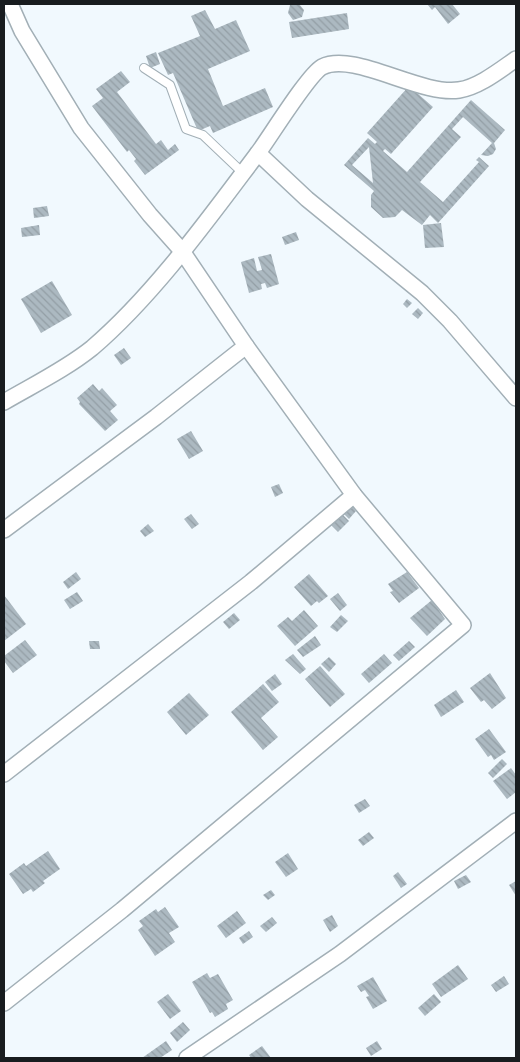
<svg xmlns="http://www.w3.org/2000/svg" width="520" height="1062" viewBox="0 0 520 1062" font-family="'Roboto Condensed',sans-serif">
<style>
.building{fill:url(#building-back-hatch);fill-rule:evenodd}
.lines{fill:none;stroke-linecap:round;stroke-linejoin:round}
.lane-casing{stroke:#a2afb6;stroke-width:10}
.street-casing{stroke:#a2afb6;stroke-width:18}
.lane{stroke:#fff;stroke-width:8}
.street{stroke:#fff;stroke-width:15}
</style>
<defs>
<pattern id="building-back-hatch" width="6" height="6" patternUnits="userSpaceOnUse" patternTransform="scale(1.25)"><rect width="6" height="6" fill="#acb9c1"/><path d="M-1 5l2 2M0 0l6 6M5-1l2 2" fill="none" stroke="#939ea5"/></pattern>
</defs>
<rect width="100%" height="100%" fill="#f1f9fe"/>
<!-- building -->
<g class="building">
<polygon points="299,4 304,10 302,17 293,20 288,13 290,5"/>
<polygon points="427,4 452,4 460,14 448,24 435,7 432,10"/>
<polygon points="205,10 215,29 236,20 250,51 208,69 223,106 265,88 273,107 213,133 210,126 198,131 173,73 168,75 158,53 200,36 191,16"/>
<polygon points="347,13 349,29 292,38 289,22"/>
<polygon points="156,52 160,64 150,68 146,56"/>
<polygon points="121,71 130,82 117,92 156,144 161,140 168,150 175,144 179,150 145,175 134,161 136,159 129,150 127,152 92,106 103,98 96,89"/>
<path d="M409,86L433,107L391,154L385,149L383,151L407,172L471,100L505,130L494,143L496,149L493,154L488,156L481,155L492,143L463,117L452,129L461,137L420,182L443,202L479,162L476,160L479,157L489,166L438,223L430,215L422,225L402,210L395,217L383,218L371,207V195L374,191L344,165L368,138L375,144L377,142L367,133ZM369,147L373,183L352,165Z"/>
<polygon points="47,206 49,216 34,218 33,208"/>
<polygon points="441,223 444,247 425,248 423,225"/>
<polygon points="39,225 40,235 22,237 21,228"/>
<polygon points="296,232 299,240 285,245 282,237"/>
<polygon points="271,254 279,284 267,288 265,283 261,284 262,289 249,293 241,262 254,258 257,271 262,270 258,257"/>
<polygon points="52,281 72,315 41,333 21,299"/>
<polygon points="407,299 412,303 407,308 403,304"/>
<polygon points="418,308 423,313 418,319 412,314"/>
<polygon points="124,348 131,358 121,365 114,355"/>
<polygon points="93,384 99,391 102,388 117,405 110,411 118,420 105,431 79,404 80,402 77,398"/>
<polygon points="191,431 203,451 189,459 177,439"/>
<polygon points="279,484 283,493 275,497 271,487"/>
<polygon points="352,506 356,511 349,519 344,514"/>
<polygon points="191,514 199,524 192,529 184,519"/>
<polygon points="342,514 349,521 338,532 331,525"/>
<polygon points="148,524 154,531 145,537 140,531"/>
<polygon points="76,572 81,579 68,589 63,582"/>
<polygon points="407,572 419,588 399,603 390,592 393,591 388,584"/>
<polygon points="309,574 328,596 319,603 317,601 311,606 294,587"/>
<polygon points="77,592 83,601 70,609 64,600"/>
<polygon points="338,593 347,605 340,611 330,599"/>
<polygon points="4,595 26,624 4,641"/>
<polygon points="432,600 445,619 427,636 410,618"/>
<polygon points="304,610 318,626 295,646 277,626 288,617 292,621"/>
<polygon points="234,613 240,620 229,629 223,622"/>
<polygon points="341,615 348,621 337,632 330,627"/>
<polygon points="315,636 321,645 303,657 297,650"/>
<polygon points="25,640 37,655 13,673 4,661 4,656"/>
<polygon points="89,641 99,641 100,649 90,649"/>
<polygon points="409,641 415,647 399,661 393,655"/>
<polygon points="293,654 306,669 300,674 285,660"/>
<polygon points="384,654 392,663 369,683 361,674"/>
<polygon points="329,657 336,664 329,672 321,664"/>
<polygon points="320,666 345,694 330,707 305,679"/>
<polygon points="490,673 506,698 492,709 484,700 481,702 470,688"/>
<polygon points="275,674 282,684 272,691 265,682"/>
<polygon points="263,684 279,702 261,718 278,737 263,750 231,712"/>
<polygon points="456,690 464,702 441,717 434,705"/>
<polygon points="189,693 209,715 186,735 167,712"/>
<polygon points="489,729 506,752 494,760 491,755 488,757 475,739"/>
<polygon points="502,759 507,764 493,778 488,773"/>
<polygon points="511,768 516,775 516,792 507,799 493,781"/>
<polygon points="365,799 370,806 359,813 354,805"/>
<polygon points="369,832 374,838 363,846 358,840"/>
<polygon points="48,851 60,869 43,881 45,883 33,892 31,889 23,894 9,874 24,863 26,866"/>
<polygon points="288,853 298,869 286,877 275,862"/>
<polygon points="398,872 407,884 401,888 393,876"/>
<polygon points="466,875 471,882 458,889 454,881"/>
<polygon points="516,881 516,896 509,885"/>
<polygon points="271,890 275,895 268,900 263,895"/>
<polygon points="165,907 179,927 169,933 175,942 155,956 138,930 143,926 139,921 156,909 158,912"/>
<polygon points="237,911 246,923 226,938 217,926"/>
<polygon points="332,915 338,926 330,932 323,920"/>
<polygon points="272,917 277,923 266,932 260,926"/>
<polygon points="249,931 253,937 243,944 239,938"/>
<polygon points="458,965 468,979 441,997 432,984"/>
<polygon points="207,973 210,978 218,974 233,1000 226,1004 228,1009 215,1017 212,1012 210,1013 192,982"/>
<polygon points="504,976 509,984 496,992 491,985"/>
<polygon points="373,977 387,1001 373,1009 366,997 369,996 365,990 361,992 357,986"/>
<polygon points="168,994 181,1011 170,1019 157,1002"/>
<polygon points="434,994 441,1002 425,1016 418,1008"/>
<polygon points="183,1022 190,1030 177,1042 170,1033"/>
<polygon points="166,1041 172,1050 160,1058 142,1058"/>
<polygon points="377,1041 382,1049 371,1056 366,1048"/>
<polygon points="262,1046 271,1058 251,1058 249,1055"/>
</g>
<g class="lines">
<!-- lane casing -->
<g class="lane-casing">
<polyline id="lane" points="144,68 170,85 186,129 203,135 243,173"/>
</g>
<!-- street casing -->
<g class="street-casing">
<g id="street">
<path d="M516,59C500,70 479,87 459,90C420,96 354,51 322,67C308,75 270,137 258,153L307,199L422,293L450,321L516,398"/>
<path d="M4,402C33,385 66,369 92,348C154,295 209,218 258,153"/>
<polyline points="4,530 156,417 246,346"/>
<polyline points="4,774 251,582 354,495"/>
<polyline points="4,1003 122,910 463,625 354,495 246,346 182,251 150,215 81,128 22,31 10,4"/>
<polyline points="187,1058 340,954 516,821"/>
</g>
</g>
<!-- lane -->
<use href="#lane" class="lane"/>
<!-- street -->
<use href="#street" class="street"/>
</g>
<!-- border -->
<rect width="520" height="1062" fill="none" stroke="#181c1f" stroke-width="10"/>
</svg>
